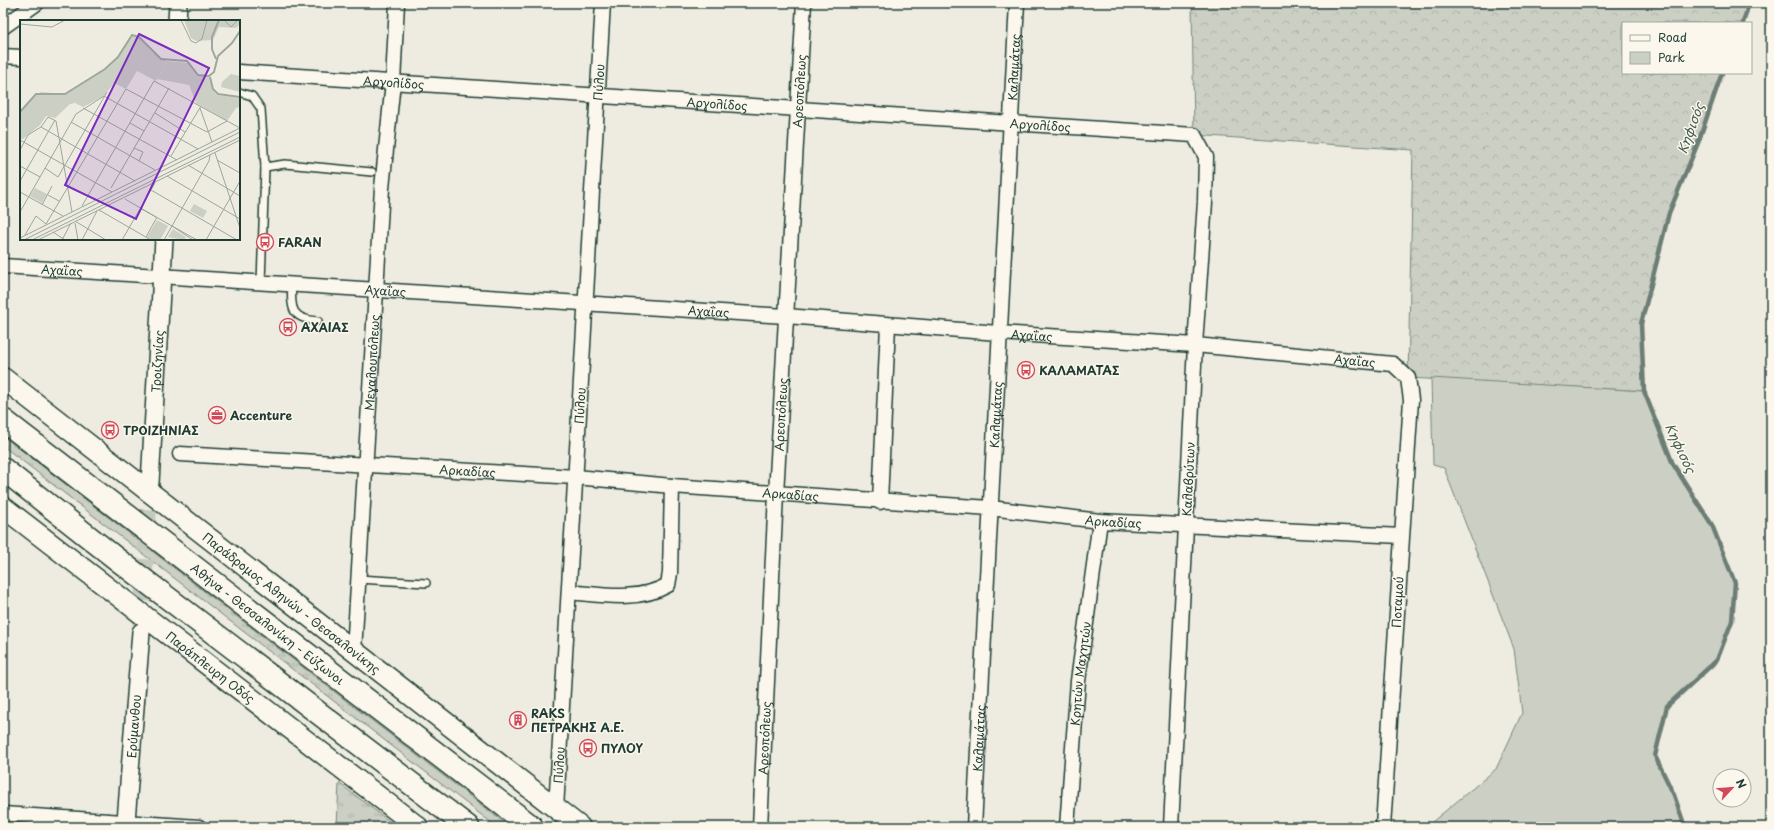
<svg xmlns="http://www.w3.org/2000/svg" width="1774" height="830" viewBox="0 0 1774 830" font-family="'Playpen Sans',sans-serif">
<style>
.grass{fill:url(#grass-tufts);stroke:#75867c}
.forest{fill:url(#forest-crowns);stroke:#75867c}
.green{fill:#cbcfc4;stroke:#75867c}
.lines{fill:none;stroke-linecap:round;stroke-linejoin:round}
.stream{stroke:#6c7d74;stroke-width:4.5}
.tertiary-tunnel{stroke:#c5c9be;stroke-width:17;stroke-dasharray:17 8;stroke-linecap:butt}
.service-casing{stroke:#1f3d34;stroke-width:10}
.minor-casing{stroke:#1f3d34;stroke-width:17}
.tertiary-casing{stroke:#1f3d34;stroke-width:20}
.secondary-casing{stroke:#1f3d34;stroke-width:23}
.motorway-casing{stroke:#1f3d34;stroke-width:25}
.service{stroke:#fbf7ec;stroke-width:7}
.minor{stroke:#fbf7ec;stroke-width:14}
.tertiary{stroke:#fbf7ec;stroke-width:17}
.secondary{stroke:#fbf7ec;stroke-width:20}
.motorway{stroke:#fbf7ec;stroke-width:22}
.labels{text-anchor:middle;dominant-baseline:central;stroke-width:3;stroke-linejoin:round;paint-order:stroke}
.street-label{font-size:12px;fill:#1f3d34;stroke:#fbf7ec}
.poi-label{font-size:12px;font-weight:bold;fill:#1f3d34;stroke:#fbf7ec;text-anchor:start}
.water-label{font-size:13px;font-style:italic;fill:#455d54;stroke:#fbf7ec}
.inset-river{fill:none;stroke:#9fa89f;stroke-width:2}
.inset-road{fill:none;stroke:#9ba69c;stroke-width:1}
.view{fill:#7b2cbf;fill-opacity:0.15;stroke:#7b2cbf;stroke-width:2}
.inset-edge{fill:none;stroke:#1f3d34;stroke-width:2}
</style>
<defs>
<pattern id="grass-tufts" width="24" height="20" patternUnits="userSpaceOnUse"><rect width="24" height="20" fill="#cbcfc4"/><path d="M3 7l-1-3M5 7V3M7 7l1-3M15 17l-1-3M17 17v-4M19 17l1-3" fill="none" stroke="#aeb3a9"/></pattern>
<pattern id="forest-crowns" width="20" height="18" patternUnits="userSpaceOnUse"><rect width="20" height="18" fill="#cbcfc4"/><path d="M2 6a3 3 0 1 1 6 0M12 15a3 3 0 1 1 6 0" fill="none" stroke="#aeb3a9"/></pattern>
</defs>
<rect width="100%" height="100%" fill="#eeece1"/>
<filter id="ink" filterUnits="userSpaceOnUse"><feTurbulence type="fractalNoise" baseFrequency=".025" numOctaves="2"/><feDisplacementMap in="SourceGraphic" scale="8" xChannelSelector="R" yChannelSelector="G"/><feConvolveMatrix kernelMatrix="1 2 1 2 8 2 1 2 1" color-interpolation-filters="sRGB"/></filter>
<g filter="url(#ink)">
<!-- grass -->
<g class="grass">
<polygon points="3,436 510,827 497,827 3,446"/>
<polygon points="339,783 397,827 337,826"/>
</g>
<!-- forest -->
<polygon class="forest" points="1192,3 1749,3 1743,23 1623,23 1623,73 1722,73 1698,143 1669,213 1641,324 1644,391 1408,378 1413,150 1194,135"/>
<!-- green -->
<polygon class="green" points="1431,378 1644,391 1673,464 1712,525 1735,583 1732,621 1717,660 1667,706 1655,756 1674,795 1685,827 1426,827 1496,769 1522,713 1514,649 1444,468 1433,465"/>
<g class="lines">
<!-- stream -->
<g class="stream">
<polyline points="1743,23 1749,3"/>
<polyline points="1685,827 1674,795 1655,756 1667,706 1717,660 1732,621 1735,583 1712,525 1673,464 1644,391 1641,324 1669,213 1698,143 1722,73"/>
</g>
<!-- tertiary-tunnel -->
<polyline class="tertiary-tunnel" points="141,626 150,483"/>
<!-- service casing -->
<g class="service-casing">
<g id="service">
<polyline points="239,92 252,96 261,109 265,167"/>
<polyline points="261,283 265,167 285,164 372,172"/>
<path d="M292,285C290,309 292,319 318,321"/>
<polyline points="358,579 426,583"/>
</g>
</g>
<!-- minor casing -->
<g class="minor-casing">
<g id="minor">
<polyline points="3,27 37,3"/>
<polyline points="3,56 21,57"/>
<path id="s1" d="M239,72L1194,135L1206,157L1205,202L1195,345L1171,827"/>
<path id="s2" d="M3,266L786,316L998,333L1195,345L1393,364L1408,378L1411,400L1383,827"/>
<path id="s3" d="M180,454L576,477L672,486L990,508L1100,521L1401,536"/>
<polyline points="880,502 888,325"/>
<path d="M569,592C602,595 638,602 668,585L670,573L672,486"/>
<path id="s4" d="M354,651L376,291L382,188L393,82L397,3"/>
<path id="s5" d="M556,809L603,3"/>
<polyline points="3,814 199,827"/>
<path id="s6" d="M760,827L776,494L804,3"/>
<path id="s7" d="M974,827L1017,3"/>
<path id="s8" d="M1067,827L1078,681L1100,521"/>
</g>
</g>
<!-- tertiary casing -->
<g class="tertiary-casing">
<g id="tertiary">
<polyline points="177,21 178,3"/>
<path id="s9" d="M150,483L164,239"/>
<path id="s10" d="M127,827L126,821L141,632"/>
</g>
</g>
<!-- secondary casing -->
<g class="secondary-casing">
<g id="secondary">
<path id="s11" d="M3,378L580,827"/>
<path id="s12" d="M3,507L418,827"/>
</g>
</g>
<!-- motorway casing -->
<g class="motorway-casing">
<g id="motorway">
<path id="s13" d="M3,420L532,827"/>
<polyline points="3,469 114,557 468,827"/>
</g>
</g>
<!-- service -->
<use href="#service" class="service"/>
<!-- minor -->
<use href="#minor" class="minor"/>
<!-- tertiary -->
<use href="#tertiary" class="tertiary"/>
<!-- secondary -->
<use href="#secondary" class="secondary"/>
<!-- motorway -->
<use href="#motorway" class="motorway"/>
</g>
</g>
<!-- icons -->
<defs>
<g id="bus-ring" transform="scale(0.9)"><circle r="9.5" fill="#fbf7ec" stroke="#d1495b" stroke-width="1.5"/><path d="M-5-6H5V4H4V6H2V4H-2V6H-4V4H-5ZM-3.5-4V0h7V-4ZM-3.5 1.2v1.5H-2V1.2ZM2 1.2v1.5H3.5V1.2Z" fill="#d1495b"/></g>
<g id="office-ring" transform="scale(0.9)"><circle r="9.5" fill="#fbf7ec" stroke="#d1495b" stroke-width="1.5"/><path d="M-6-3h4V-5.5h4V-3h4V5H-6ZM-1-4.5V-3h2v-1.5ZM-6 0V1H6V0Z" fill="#d1495b"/></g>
<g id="building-ring" transform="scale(0.9)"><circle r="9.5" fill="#fbf7ec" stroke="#d1495b" stroke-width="1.5"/><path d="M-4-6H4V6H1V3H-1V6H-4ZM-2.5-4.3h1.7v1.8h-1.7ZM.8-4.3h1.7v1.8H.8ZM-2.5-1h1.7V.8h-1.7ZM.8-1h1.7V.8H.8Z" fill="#d1495b"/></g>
</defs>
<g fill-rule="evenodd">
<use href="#bus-ring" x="265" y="242"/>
<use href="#bus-ring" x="288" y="327"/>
<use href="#bus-ring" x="1026" y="370"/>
<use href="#office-ring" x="217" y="415"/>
<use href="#bus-ring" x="110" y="430"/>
<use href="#building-ring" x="518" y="720"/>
<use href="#bus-ring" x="588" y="748"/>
</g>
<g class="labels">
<!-- street labels -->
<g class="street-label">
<text stroke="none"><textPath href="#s7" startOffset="761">Καλαμάτας</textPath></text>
<text stroke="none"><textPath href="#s1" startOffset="155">Αργολίδος</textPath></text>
<text stroke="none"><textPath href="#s5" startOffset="728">Πύλου</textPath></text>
<text stroke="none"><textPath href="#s6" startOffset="737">Αρεοπόλεως</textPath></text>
<text stroke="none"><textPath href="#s1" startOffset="479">Αργολίδος</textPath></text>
<text stroke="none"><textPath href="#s1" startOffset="803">Αργολίδος</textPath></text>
<text stroke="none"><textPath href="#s2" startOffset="59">Αχαΐας</textPath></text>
<text stroke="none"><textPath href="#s2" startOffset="383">Αχαΐας</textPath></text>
<text stroke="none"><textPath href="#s2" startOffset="707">Αχαΐας</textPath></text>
<text stroke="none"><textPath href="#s2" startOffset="1031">Αχαΐας</textPath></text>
<text stroke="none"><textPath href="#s2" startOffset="1355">Αχαΐας</textPath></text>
<text stroke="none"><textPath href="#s9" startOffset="122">Τροιζηνίας</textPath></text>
<text stroke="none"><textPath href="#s4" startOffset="289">Μεγαλουπόλεως</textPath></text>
<text stroke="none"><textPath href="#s5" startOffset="404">Πύλου</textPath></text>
<text stroke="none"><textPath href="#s6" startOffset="413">Αρεοπόλεως</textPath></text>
<text stroke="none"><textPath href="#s7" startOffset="413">Καλαμάτας</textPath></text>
<text stroke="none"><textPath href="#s3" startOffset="288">Αρκαδίας</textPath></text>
<text transform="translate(1188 479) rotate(-87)">Καλαβρύτων</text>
<text stroke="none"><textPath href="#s3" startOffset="612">Αρκαδίας</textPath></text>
<text stroke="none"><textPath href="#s3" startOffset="936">Αρκαδίας</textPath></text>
<text transform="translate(1397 602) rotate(-87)">Ποταμού</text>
<text stroke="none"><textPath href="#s11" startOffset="366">Παράδρομος Αθηνών - Θεσσαλονίκης</textPath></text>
<text stroke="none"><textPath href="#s13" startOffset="334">Αθήνα - Θεσσαλονίκη - Εύζωνοι</textPath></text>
<text stroke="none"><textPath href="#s12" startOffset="262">Παράπλευρη Οδός</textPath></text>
<text stroke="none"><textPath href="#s8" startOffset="154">Κρητών Μαχητών</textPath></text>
<text stroke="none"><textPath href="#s10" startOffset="101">Ερύμανθου</textPath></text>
<text stroke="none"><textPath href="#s6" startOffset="89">Αρεοπόλεως</textPath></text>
<text stroke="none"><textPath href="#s7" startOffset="89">Καλαμάτας</textPath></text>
<text stroke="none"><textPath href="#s5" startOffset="44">Πύλου</textPath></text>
</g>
<!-- poi labels -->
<g class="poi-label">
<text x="278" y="242">FARAN</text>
<text x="301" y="327">AXAΙΑΣ</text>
<text x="1039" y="370">ΚΑΛΑΜΑΤΑΣ</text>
<text x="230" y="415">Accenture</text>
<text x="123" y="430">ΤΡΟΙΖΗΝΙΑΣ</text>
<text x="531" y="713">RAKS<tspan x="531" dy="14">ΠΕΤΡΑΚΗΣ Α.Ε.</tspan></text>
<text x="601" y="748">ΠΥΛΟΥ</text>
</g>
<!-- water labels -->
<g class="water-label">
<text transform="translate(1690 128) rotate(-70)">Κηφισός</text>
<text transform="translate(1681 448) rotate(65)">Κηφισός</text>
</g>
</g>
<!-- overview -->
<g transform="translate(20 20)">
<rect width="220" height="220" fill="#eeece1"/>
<path d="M164,0H220V4L216,8L199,7L193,20L176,21L171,18Z" fill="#cbcfc4"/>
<path d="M112,15L119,17L132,32L147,41L136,61L117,51L106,69L94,63L84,76L63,87L55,83L50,84L35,98L26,96L20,105L3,119L0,118V92L11,78L21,72L45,74L56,68L92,44Z" fill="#cbcfc4"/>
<path d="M211,54L220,56V72L201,67L202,62Z" fill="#cbcfc4"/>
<path d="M147,41L170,43L178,55L189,56L194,72L197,75L220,78V87L216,88L207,101L176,83L169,65L137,59ZM15,168L27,174L22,183L10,176ZM174,184L187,191L183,198L170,191ZM137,200L148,206L140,220H133L127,217ZM153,209L166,217L164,220L148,217Z" fill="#cbcfc4"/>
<path class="inset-river" d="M196,39L192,29V17L199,0M190,57L193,69L198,74L220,77M0,92L16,74H45L85,49L98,37L112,15L119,17L141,39L167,41L178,55L189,56L194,52L198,36L212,23L220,11"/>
<path class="inset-road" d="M161,0L171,21L176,23L182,19L187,0M204,0L211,7L218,0M0,4L32,7L45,0M84,76L178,129M63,88L157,140M180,88L192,122M135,93L165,112M51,102L135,150M110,103L124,111M21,107L28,97L36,101L52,192M21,107L115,161M0,120L92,172M114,128L123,132L119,141M0,130L8,115L21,107M195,133L220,208M151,136L181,86M197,140L220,153M168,145L220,176M0,146L20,157M25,148L38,157L87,72M147,156L220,199M0,161L35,100M91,168L149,68M131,170L217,220M0,172L43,196M28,175L39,181M105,179L136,197M22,185L32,166M62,186L134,61L220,108M120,188L177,220M79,190L131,220M0,192L56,94L84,76M55,201L86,220M55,203L58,220M26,204L106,69L187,112L207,101M152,206L173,220M33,212L45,220M5,215L16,196L26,204M126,217L137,197M0,218L220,108M4,220L220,112M12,220L220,117M18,220L220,120M42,220L51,203M62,220L77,191M102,220L135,163M144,220L189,141L190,135M186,220L220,161"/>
<path class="view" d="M119,14L189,48L116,199L45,165Z"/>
<rect width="220" height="220" class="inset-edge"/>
</g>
<!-- margin -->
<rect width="1774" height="830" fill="none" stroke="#fbf7ec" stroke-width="16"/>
<rect x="8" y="8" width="1758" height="814" fill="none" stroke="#1f3d34" stroke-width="1.5" filter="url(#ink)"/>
<!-- legend -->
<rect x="1622" y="22" width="130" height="52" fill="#fbf7ec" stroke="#a3ada2"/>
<rect x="1630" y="35" width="20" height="6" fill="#fbf7ec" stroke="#a3ada2"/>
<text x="1658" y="42" font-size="12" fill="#1f3d34">Road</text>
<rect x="1630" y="52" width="20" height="12" fill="#cbcfc4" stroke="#a3ada2"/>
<text x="1658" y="62" font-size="12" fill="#1f3d34">Park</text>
<!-- north arrow -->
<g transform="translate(1732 788) rotate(64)"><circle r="19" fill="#fbf7ec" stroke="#a3ada2"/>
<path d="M0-3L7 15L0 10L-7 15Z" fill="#d1495b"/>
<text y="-6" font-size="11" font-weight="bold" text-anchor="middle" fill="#1f3d34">N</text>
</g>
</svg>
